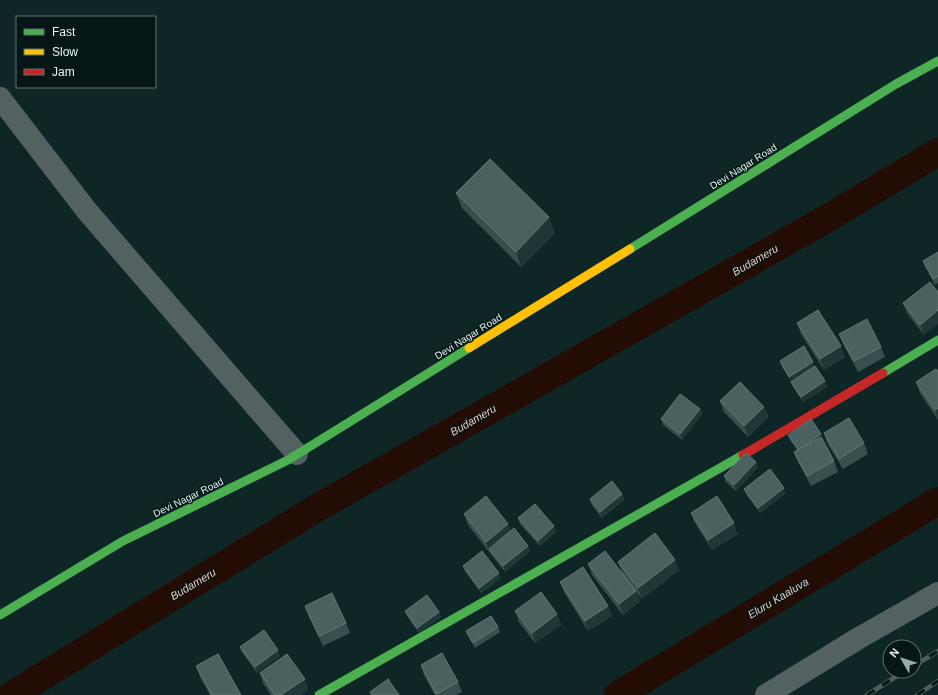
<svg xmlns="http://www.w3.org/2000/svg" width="938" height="695" viewBox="0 0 938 695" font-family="Arial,sans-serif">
<rect width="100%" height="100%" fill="#0e2626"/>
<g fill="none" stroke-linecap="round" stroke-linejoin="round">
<g stroke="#230c03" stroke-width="28">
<polyline points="12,695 317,508 828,218 938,152"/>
<polyline points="618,695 938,501"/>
</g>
<g stroke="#536160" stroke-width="22">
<polyline points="0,98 87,211 297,454"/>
<polyline points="766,695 859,638 938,593"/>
</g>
<g stroke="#4caf50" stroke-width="9">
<polyline points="630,249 896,84 938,61"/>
<polyline points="883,373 938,340"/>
<polyline points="0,615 123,541 288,460 469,348"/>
<polyline points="319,695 743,455"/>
</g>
<polyline stroke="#ffc107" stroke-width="9" points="469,348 630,249"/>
<polyline stroke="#c62828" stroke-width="9" points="743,455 883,373"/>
<g stroke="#4f5d5d" stroke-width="4.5">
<g id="rail">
<polyline points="914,666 938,651"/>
<polyline points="867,695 905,671"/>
<polyline points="917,695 938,681"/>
</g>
</g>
<use href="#rail" stroke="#061616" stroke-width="3" stroke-dasharray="9" stroke-linecap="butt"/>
</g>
<g fill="#394f4f">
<polygon points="456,193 555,233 521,267 462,208"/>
<polygon points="938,252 938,283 935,285 925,266 923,261"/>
<polygon points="938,292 924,335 907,313 903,303"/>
<polygon points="797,323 845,357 824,370 801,334"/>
<polygon points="839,334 881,347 885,357 858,372 843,344"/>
<polygon points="780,361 815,366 825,381 827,387 803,402 793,387 792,382 782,367"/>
<polygon points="938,371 938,420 920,393 916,382"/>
<polygon points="720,401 764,407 768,417 748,437 724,412"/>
<polygon points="700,409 702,414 682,440 663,425 661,419"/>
<polygon points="824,433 864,443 868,454 843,469 827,443"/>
<polygon points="788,435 823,439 834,461 838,472 811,486 798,462 794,452 797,450 790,440"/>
<polygon points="758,467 736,491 726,482 724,476"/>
<polygon points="744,489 786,493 760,513 746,494"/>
<polygon points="622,494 624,500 602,518 591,504 590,499"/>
<polygon points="691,513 738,534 712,550 695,523"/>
<polygon points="464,514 510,531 528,546 530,551 505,572 468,525"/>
<polygon points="518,518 556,532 540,546 520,524"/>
<polygon points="618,562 679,570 642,599 637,592 640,601 623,615 592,575 588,564 622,572"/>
<polygon points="463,566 501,578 481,593 465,571"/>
<polygon points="560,582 612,616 588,631 564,592"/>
<polygon points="305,606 346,623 350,633 323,646 309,617"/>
<polygon points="405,611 439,612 441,617 419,633 407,616"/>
<polygon points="515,611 557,614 561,625 535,643 519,622"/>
<polygon points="498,627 500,632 475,648 468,636 466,631"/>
<polygon points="240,647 280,656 257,673 242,652"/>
<polygon points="421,665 458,682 462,692 457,695 435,695 424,675"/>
<polygon points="196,666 241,695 210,695 200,677"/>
<polygon points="260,673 308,690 301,695 271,695 263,683"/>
</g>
<g fill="#203737">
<polygon points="549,217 555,233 521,267 516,252"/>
<polygon points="938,310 938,324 924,335 920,325"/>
<polygon points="841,346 845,357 824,370 820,359"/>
<polygon points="813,362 815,368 791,383 789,377"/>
<polygon points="825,381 827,387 803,402 801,397"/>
<polygon points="764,407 768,417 748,437 744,426"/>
<polygon points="938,408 938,420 935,410"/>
<polygon points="700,409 702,414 682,440 680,434"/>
<polygon points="821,434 823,439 801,455 799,450"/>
<polygon points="756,462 758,467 736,491 734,485"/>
<polygon points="784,488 786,493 760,513 758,508"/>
<polygon points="622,494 624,500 602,518 600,512"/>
<polygon points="734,523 738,534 712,550 708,540"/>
<polygon points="508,524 512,535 489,549 489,552 486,542"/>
<polygon points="554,526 556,532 540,546 538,541"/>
<polygon points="528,546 530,551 505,572 503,566"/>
<polygon points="675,560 679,570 642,599 638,588"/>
<polygon points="499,573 501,578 481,593 479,588"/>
<polygon points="636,591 640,601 623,615 619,604"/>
<polygon points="608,606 612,616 588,631 585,621"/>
<polygon points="439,612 441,617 419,633 417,628"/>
<polygon points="557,614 561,625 535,643 532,633"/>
<polygon points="278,650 280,656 257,673 255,667"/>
<polygon points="305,679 308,690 301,695 281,695"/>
</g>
<g fill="#4b6160" stroke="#627878">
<polygon points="490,159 549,217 516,252 456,193"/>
<polygon points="938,252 938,276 933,279 923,261"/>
<polygon points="930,282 938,292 938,310 920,325 903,303"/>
<polygon points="818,310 841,346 820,359 797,323"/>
<polygon points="867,319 881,347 854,361 839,334"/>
<polygon points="804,346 813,362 789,377 780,361"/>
<polygon points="815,366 825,381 801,397 791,382"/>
<polygon points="936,369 938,371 938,408 935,410 916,382"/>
<polygon points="740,382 764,407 744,426 720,401"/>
<polygon points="680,394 700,409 680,434 661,419"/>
<polygon points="849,418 864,443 839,459 824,433"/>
<polygon points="811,419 821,434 799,450 788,435"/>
<polygon points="821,437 834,461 807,476 794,452"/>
<polygon points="746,453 756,462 734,485 724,476"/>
<polygon points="770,469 784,488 758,508 744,489"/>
<polygon points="612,481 622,494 600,512 590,499"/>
<polygon points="486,496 508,524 486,542 464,514"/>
<polygon points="717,496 734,523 708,540 691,513"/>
<polygon points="535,504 554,526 538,541 518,518"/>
<polygon points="514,528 528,546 503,566 489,549"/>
<polygon points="655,533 675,560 638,588 618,562"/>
<polygon points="482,551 499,573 479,588 463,566"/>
<polygon points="605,551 636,591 619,604 588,564"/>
<polygon points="583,567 608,606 585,621 560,582"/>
<polygon points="541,592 557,614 532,633 515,611"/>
<polygon points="332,593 346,623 319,636 305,606"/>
<polygon points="427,595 439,612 417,628 405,611"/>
<polygon points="491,616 498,627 473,643 466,631"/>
<polygon points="264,630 278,650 255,667 240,647"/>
<polygon points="442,653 458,682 436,694 421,665"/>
<polygon points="218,654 241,695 212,695 196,666"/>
<polygon points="287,654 305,679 281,695 275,695 260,673"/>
<polygon points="388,679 399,695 372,695 370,692"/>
</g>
<g text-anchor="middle" stroke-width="3" stroke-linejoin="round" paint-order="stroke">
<g font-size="10" fill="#e0f6f5" stroke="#061616">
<text transform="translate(743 166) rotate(-32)" y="4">Devi Nagar Road</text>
<text transform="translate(468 336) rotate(-32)" y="4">Devi Nagar Road</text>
<text transform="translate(188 497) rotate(-26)" y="4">Devi Nagar Road</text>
</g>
<g font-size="11" font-style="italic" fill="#f8ccb8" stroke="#061616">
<text transform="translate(755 260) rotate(-30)" y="4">Budameru</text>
<text transform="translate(473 420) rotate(-30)" y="4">Budameru</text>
<text transform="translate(193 584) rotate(-31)" y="4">Budameru</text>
<text transform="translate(778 598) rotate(-31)" y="4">Eluru Kaaluva</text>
</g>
</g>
<rect x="16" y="16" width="140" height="72" fill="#061616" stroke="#5d706f"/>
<rect x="24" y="29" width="20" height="6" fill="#4caf50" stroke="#5d706f"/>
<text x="52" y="36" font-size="12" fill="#e0f6f5">Fast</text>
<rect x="24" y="49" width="20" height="6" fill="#ffc107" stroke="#5d706f"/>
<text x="52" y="56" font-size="12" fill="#e0f6f5">Slow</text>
<rect x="24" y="69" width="20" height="6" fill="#c62828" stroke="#5d706f"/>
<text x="52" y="76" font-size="12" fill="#e0f6f5">Jam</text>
<g transform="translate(902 659) rotate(309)"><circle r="19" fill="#061616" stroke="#5d706f"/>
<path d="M0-3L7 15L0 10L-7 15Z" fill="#96adad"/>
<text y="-6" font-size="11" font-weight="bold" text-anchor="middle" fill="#e0f6f5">N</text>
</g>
</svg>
